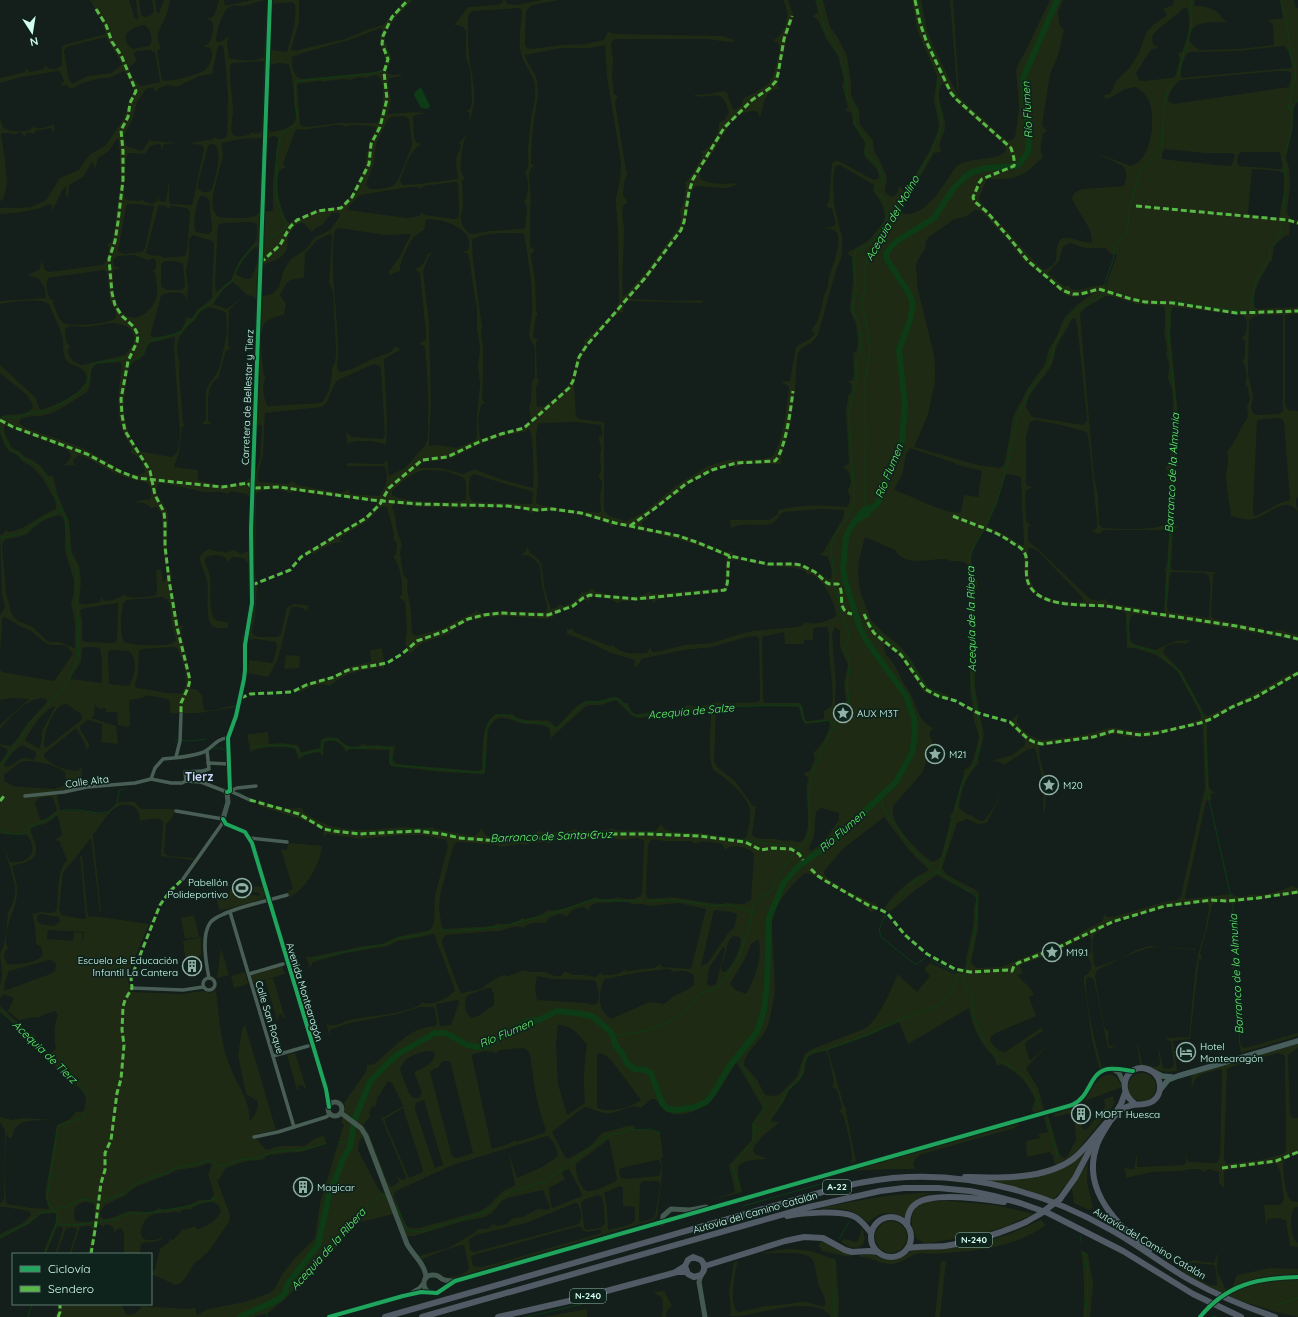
<svg xmlns="http://www.w3.org/2000/svg" width="1298" height="1317" viewBox="0 0 1298 1317" font-family="Quicksand,sans-serif">
<rect width="100%" height="100%" fill="#141e1b"/>
<g fill="#1e2a14" fill-rule="evenodd">
<path d="M90 0H129L135 19H138L136 0H139L141 15 145 17 151 15 154 12 152 0H155L157 13H159L164 0H170C169 5 168 11 166 16 162 27 153 35 161 48L157 51 162 80C170 83 197 75 205 70 209 67 214 56 211 50 210 47 206 47 203 46L208 44C212 37 216 27 211 20L207 19 214 16 219 0H224L225 6 252 0H299V22L291 49 294 51 345 39 369 29 383 25 405 0H413C404 9 384 27 385 41 386 46 390 51 391 56 392 62 386 68 388 74L394 75 401 74V76L390 78 388 81 391 101 388 114 414 112 428 113 416 115 413 117 414 138 417 143 422 144C409 150 405 169 400 181L402 185 419 184 458 179C457 171 455 162 457 155 459 151 461 149 461 145L459 143C466 138 471 120 469 112L466 111 470 109 472 103 471 80 470 69 466 57V32C464 26 460 25 454 25L468 7 498 5 502 3 503 0H505L507 4 517 5 541 0H560L532 5 526 11 525 45 527 48 531 49 562 45 585 44 600 41 604 40 608 32 615 34 722 36 735 40 733 42H728L707 39H615L612 41 611 44 613 62 612 76 614 94 618 96 615 102 626 170 628 173 624 182 623 195 628 202 623 206C621 215 624 223 624 231 624 253 621 276 623 297L646 272 680 225 681 219 680 210 684 202 686 186 685 182C689 181 702 158 703 154L700 152C711 149 719 135 719 123L724 120 729 113C721 83 713 102 692 95L708 94 724 91 727 93 733 109 735 110 741 106 744 98 754 93 765 86 770 82 774 73 780 50 778 43 773 40C783 37 788 22 787 12 786 8 785 4 783 0H788L794 17 787 37 777 87 781 88C761 92 766 103 760 117L757 111C731 110 724 136 712 154 708 160 703 165 700 172V179C710 185 727 184 738 183 728 192 708 186 696 186L691 192 686 221 682 231 668 248 652 273 631 297 632 299 676 301 703 300 702 303 628 301 624 305 623 313 620 312 605 326 589 345 581 358 574 384 576 416 579 419 604 422V510L609 516 626 521 631 519 644 512 677 485 708 466 728 460 764 459 773 456C785 435 786 410 789 387L787 385 780 382 790 381 796 347C802 342 808 342 814 335V332L811 331C819 321 822 308 824 295 828 291 828 283 829 277 832 267 842 244 837 233 835 229 828 229 823 228L832 227 836 224 832 209 826 206 829 201 832 163 835 161H839L874 180 879 178C879 164 865 162 864 153 863 150 865 147 865 143L853 124 852 114 849 111H845L848 107 842 85 844 80 838 56 826 38 818 20 816 18 812 17 818 12 815 0H823L830 27 837 36 847 56 851 84V95L859 110 860 125 873 140 874 151 879 159 886 175 887 181 885 188V192L889 196 892 197 897 194 899 186 904 191 908 188 930 150 937 133 939 126 934 100 937 76 917 30 912 0H921L927 30 934 48 958 96 1005 139 1008 141 1014 139 1016 132 1019 108 1016 70 1019 62 1024 54 1050 0H1063L1058 12 1060 26 1064 30 1058 56 1050 74 1042 125 1047 131 1043 134C1041 142 1039 149 1043 157 1022 178 1016 180 987 179L979 198C983 208 994 216 1001 224 1016 240 1028 256 1044 270L1052 266 1056 260C1057 252 1055 244 1062 238 1073 236 1082 244 1092 242L1090 230 1073 201 1072 198 1074 193 1082 189 1124 186C1126 179 1128 173 1123 166L1094 152 1131 166C1152 160 1156 118 1149 101 1146 95 1142 91 1136 87L1125 89 1112 97 1105 99 1104 95 1110 94 1117 80 1130 67 1139 53 1146 33 1154 24 1166 16 1167 14 1163 9 1173 5 1174 0H1195L1194 6C1202 6 1211 7 1217 12 1222 16 1222 21 1229 22 1213 23 1187 18 1190 42L1199 50 1239 49 1274 45 1273 25 1268 20 1283 18 1280 0H1294L1296 8H1298V102L1294 107 1292 132 1286 158 1289 168 1290 185 1287 212 1291 219 1298 221V225L1290 223 1289 235 1285 236 1274 246 1272 261H1270C1263 276 1250 291 1255 308L1257 309 1298 307V314L1286 315 1285 317V405L1288 410 1298 411V497L1296 499V503L1298 512C1286 494 1269 515 1254 519 1246 521 1240 518 1232 516L1231 517C1230 505 1227 492 1226 479 1226 469 1230 460 1227 451L1231 447 1241 428 1248 417 1247 406 1250 399 1247 386 1245 384C1248 378 1247 366 1242 361L1245 358V340L1241 339 1245 335C1247 329 1249 319 1242 315L1173 307C1169 315 1173 324 1170 332L1179 424 1177 435V459L1175 462 1174 523 1175 526 1178 527 1173 532 1171 568 1173 570 1217 572 1213 574V577L1211 616 1213 619 1259 628 1263 627V630C1269 631 1275 630 1280 630 1286 631 1289 634 1297 634L1298 641 1290 639 1175 619 1134 614C1127 619 1129 635 1131 642L1134 644 1155 650 1175 641 1190 640 1186 644C1178 642 1172 643 1165 647L1163 652 1166 656 1182 672 1204 714 1208 716 1250 696 1287 675 1298 671V675L1256 699 1233 708 1207 723V741L1209 787 1212 791 1216 792 1211 794V800L1206 801 1185 897V899H1189L1232 894C1237 898 1245 897 1250 894 1258 897 1286 891 1292 885L1294 887 1298 888V894L1237 902 1234 904C1227 903 1218 900 1212 905L1206 933 1200 953 1202 959H1199L1190 1039 1173 1041 1177 1071 1169 1072 1138 1067 1140 1065 1137 1044H1138L1142 1064 1153 1067 1158 1066 1160 1064 1158 1044 1163 1068 1169 1069 1174 1066 1171 1042 1165 1038 1189 1037 1195 973 1198 954 1205 932 1209 908 1208 904 1205 903C1187 902 1102 919 1094 936 1091 943 1093 955 1094 963L1095 966 1097 967 1122 958 1136 950 1149 946 1196 949 1195 950 1162 947 1148 948 1136 952 1097 970 1095 976 1098 995 1105 1029 1109 1032C1108 1037 1107 1041 1110 1046H1117L1111 1048H1108L1094 980 1091 977H1087C1082 991 1097 1051 1102 1067L1112 1065 1121 1066V1068L1100 1070 1092 1040 1084 983V976C1086 975 1088 974 1089 972 1093 968 1091 960 1087 957L1091 952V937L1087 936 1049 955 1022 964 1020 967 1023 973 1017 975 1030 988 1034 995 1029 997 1036 1016 996 1033 991 1037 990 1041 999 1051 1005 1052 1041 1028 1043 1031 1027 1041 1025 1045 1030 1061 1051 1042 1026 1068 1038 1088 1044 1110 1033 1113 1032 1109 1035 1099C1026 1081 1020 1074 1001 1064L997 1066C995 1056 992 1056 986 1048 977 1037 971 1021 969 1008L908 1044 899 1022 868 1036 828 1050 844 1106 847 1110 846 1112C850 1129 852 1144 856 1161L850 1164C850 1163 852 1159 852 1158 853 1153 845 1118 842 1113L839 1112 842 1107 837 1090 832 1087 834 1081 828 1054 826 1051 815 1053 808 1057 805 1064V1071L800 1080 789 1090 783 1103 771 1120 772 1122H780C771 1129 757 1139 753 1150L755 1154 768 1159C757 1160 747 1159 738 1166V1175L742 1192 709 1201 735 1192 729 1165 752 1140V1123L763 1108 737 1063H736C723 1083 713 1107 688 1113 683 1114 678 1115 672 1114 669 1113 664 1111 662 1108 659 1106 658 1099 654 1099 650 1098 645 1105 641 1108 634 1103 620 1112 611 1113 601 1115 593 1108 584 1107L552 1132 565 1157 568 1159 590 1146 602 1133 627 1126H635L634 1130H650L660 1133 663 1158H661L662 1175 657 1217 654 1220 451 1279 448 1277C455 1277 465 1275 469 1268L464 1245C459 1244 430 1256 422 1259L419 1256 448 1248 474 1233 478 1229H486L494 1224 497 1226 507 1224 513 1218 523 1217 538 1209 548 1210 550 1207 543 1190 507 1198 501 1202 492 1213 485 1217 464 1221 414 1236H406L399 1214H394L353 1224 350 1227 337 1247 286 1298 268 1313 254 1317H54L57 1313 58 1304H122L126 1315 135 1314 142 1306 186 1309 195 1308 197 1315 208 1309 245 1302 270 1293 274 1289 283 1273 296 1257 315 1238 320 1203 344 1124 341 1123 345 1109 344 1103 365 1073 367 1068V1064L371 1065 374 1064C395 1048 408 1027 436 1026L437 1021 434 1007H420L398 1014 350 1023 330 1030V1037L326 1023C328 1024 328 1025 331 1025 338 1026 343 1022 349 1020 365 1016 413 1014 422 1002 432 1007 449 998 455 990L434 934 406 940H400L388 946 346 953 313 962 310 968 306 956 311 957 364 946 382 944 397 937 430 930 432 927 434 921 435 895 448 846 446 840 423 835H403L360 839 328 834 323 837 324 830 313 824 298 818 259 806 258 799C268 804 292 812 301 807 304 813 309 816 315 819 342 835 374 829 404 827 412 827 424 830 432 827L435 829 472 836 476 835 482 828C483 830 484 834 487 836 495 840 532 836 539 831 549 833 564 833 574 829 582 832 604 832 612 828L616 830 655 831 661 824 666 830 673 832 700 833 743 839 746 838C748 830 751 819 750 810 748 796 725 777 713 770 707 753 711 731 711 713L707 710 639 718 632 716 616 700 601 705H589L585 707 551 738 549 728C542 723 533 725 525 724 508 721 498 708 488 731L485 773 483 774 440 772 391 766 389 764V750L350 749 346 752C342 743 334 738 324 742L323 757 319 752C313 753 303 754 299 760L295 749C285 746 259 746 250 752L249 743 248 742V734L268 732 269 744 281 743 298 745 301 752H303L320 748 321 740 327 737 338 738C344 745 353 750 363 744 368 747 373 745 379 745 386 746 389 748 395 744L393 760 396 764 478 771 482 769C483 752 480 724 496 714L509 715 512 713C519 723 538 719 550 721L555 727 558 726C565 719 577 703 586 701 592 700 597 702 602 700 612 697 617 694 624 703H628C629 709 632 714 638 714L679 709 688 705C695 708 706 705 713 703 722 701 731 706 739 702L741 703 758 702 760 699 759 638 756 636 747 637 712 647 684 650 641 659 640 663 635 668V660L611 653 584 640 582 641 581 639 567 634V629L570 630 573 628V630L574 632 610 646 613 645C621 655 636 654 647 653L650 646 652 652H657L684 645 712 643 740 634 753 631 796 627 801 626 806 622C814 626 829 621 836 616V613C832 597 826 583 811 574H809L808 576 805 571 796 568 768 566 735 560 731 561 730 564 728 589 724 592 658 599 655 601 654 604 652 600H649L632 601H620L618 604C614 599 599 596 593 597 590 598 588 601 586 604L587 600H584L573 607 556 613 553 617 546 619 506 616 489 617 470 621 459 626 448 634 422 643 410 654 405 644 407 628 405 602 399 597 402 595C403 585 400 563 393 557L396 554 397 544 393 539 394 534 387 507 382 506 367 521 341 537 340 540 343 542C332 542 323 547 314 554L304 551C315 549 323 541 332 536 343 530 375 515 377 502L311 494 296 491 289 493C281 488 266 488 257 493L256 496 255 569 257 588 255 616 252 632 254 635 258 637H278L281 634 287 607 294 604 308 605 307 611C303 607 296 606 291 607L279 655 276 663 268 677 248 673 249 660 273 663 277 646 276 642 256 639 241 641 248 618 249 606 248 564 244 558 232 557 228 562 226 558C219 554 211 554 205 558 204 563 208 567 209 573 213 587 207 605 214 618 217 623 223 620 228 623V627C225 629 223 628 219 628 216 627 213 628 211 625 205 615 209 592 207 581 206 574 199 563 200 557 201 553 205 551 209 549L218 552 222 551 225 553 234 550 241 554 248 551 249 497 247 494 231 491 228 494C218 489 208 494 199 491 187 488 174 485 161 483L158 484C152 494 167 505 168 515 169 529 163 567 173 576L171 578V582L179 626H184L181 630 182 636 191 678V689H196L202 695 204 710C214 712 226 706 237 705V707L199 713H170V702L167 699 146 695 143 698 129 700 130 724 128 727 118 725 117 712H106V708L98 709 95 704 94 716 91 718 116 726 118 744 101 742 102 735V724L88 720 80 726V729L90 746 86 750 85 744 76 728 44 754V756C50 766 65 769 76 771L79 770 82 767V781L87 786 56 791 60 811H79L105 814C120 802 113 801 135 802L141 809H175L173 817 166 824 164 853 168 856 194 858 193 860 161 856 163 821C157 817 147 819 140 821 139 812 138 806 128 805 111 803 103 823 93 835L101 911 100 913 91 838 63 873 59 910 62 915 83 919 86 918 80 856H82L88 917 93 916 149 924 127 977 131 992 181 994 203 991 211 993 216 990C219 1014 220 1041 229 1064 237 1086 249 1096 250 1121L256 1113 258 1104 257 1101 246 1094 238 1055 242 1029 245 1025 276 1130 253 1135 266 1150 280 1146H304L316 1138 323 1136 325 1138 326 1144 301 1152 284 1153 274 1155 272 1154 266 1156 264 1159 260 1160 246 1161 226 1168 219 1179 217 1180 230 1215 229 1222 208 1252 194 1264 186 1277 181 1283 175 1285 165 1280 153 1275 151 1276V1271H154L155 1269 160 1249 169 1242 170 1239 173 1240 178 1235 183 1228 185 1230 195 1226 197 1229C207 1227 217 1220 221 1211 218 1196 196 1203 190 1210 187 1208 182 1209 180 1213 174 1210 170 1213 165 1213 160 1214 154 1213 150 1216 141 1221 135 1242 151 1240 156 1240 159 1239 163 1236L162 1239C157 1243 148 1241 141 1244L140 1254H124V1233L121 1228 116 1230 115 1233 112 1226 106 1224 103 1227 100 1224 97 1226 92 1254H88L93 1230 90 1226 80 1227 71 1254H69L77 1229 72 1227 66 1229 57 1254H55L63 1229 61 1226 57 1227 46 1254H43L56 1221V1214L54 1213 41 1214 29 1224 0 1239V1234L23 1223 31 1215 29 1211 5 1207H0V1204L4 1199 5 1130 0 1122V1117L12 1120 23 1118 55 1120C45 1121 24 1118 17 1126 14 1129 13 1133 12 1138H9L6 1134C6 1148 3 1194 7 1204L31 1208 49 1209 45 1195 57 1125 70 1119 76 1112H81L84 1110 86 1099 84 1093 65 1074 57 1070 45 1052 34 1039 0 1012V1006L29 1033 34 1035 36 1034 35 1038 49 1054 56 1049C54 1037 53 1026 58 1015L55 1011 41 1016 39 1018 35 1017 19 1020 8 1011 14 998 3 994 0 998V986L2 974 0 953 4 945 8 917V915L6 914 8 913C13 905 16 894 15 885L3 843 10 862C30 864 39 851 27 835L2 834 0 833V763L8 751 5 748 0 746V744L11 746 17 739 27 724 47 702 46 699C29 695 11 717 0 729V725L29 699 12 698 0 700V670L2 672 54 681 73 654 68 647 63 645H51L47 644 31 631 20 626 5 617H3L2 621 0 656V615L5 607 2 594 0 535 4 533 6 529 8 532C26 530 39 515 56 509V505L55 500 42 477 31 466 23 462 17 455 10 452 5 446 0 434V417C10 412 26 418 33 407 30 392 10 383 0 373V365L35 397 40 410C51 408 102 386 82 369 76 365 67 365 65 357 62 350 64 343 62 336 59 325 53 314 49 304 40 297 12 302 0 304V301L46 298 45 289 39 279 28 275 40 269 41 260 45 270 49 272 102 265C108 262 111 249 107 244L111 243 113 239 121 180 119 140 117 139 109 151 98 158 95 169 92 162 83 177 69 185 68 198 66 195V186L63 189 52 211V206L50 204C34 211 18 213 0 214V208H17L31 207 46 200 60 178 79 170 86 159 91 154 106 145 125 117 129 101 133 93 134 89 124 71 109 78H101L80 84 72 89 65 85 60 86 64 81 61 73 58 71 21 77 0 83V78L25 72 27 68 28 71 31 72 44 69 45 65 49 69H56L62 65V46L67 44 106 34 103 24ZM266 0 267 2 264 57C255 62 239 61 229 58L227 41 230 35 221 42H217L216 40C217 31 222 9 232 6 236 5 240 6 244 6 252 4 258 1 266 0ZM292 2 295 5C297 21 291 36 287 52L272 50 270 48 271 31 273 26 271 23 273 4ZM520 8 522 11C521 26 517 43 522 57 526 68 535 76 535 88 536 98 533 108 531 118 530 128 529 139 528 149 527 156 531 167 525 172 529 179 529 195 524 201L527 207 525 228 521 229 490 231 474 234H470C462 228 458 217 463 208L462 181 465 178C453 168 470 122 473 108 477 90 471 74 469 56 468 43 468 30 468 16L470 13 473 11ZM1184 8H1186L1188 10C1190 27 1189 35 1182 52L1178 53 1180 59 1175 77 1171 78 1144 81 1139 80 1136 73 1150 51 1152 49 1159 48 1153 44 1152 37 1154 33ZM144 25C151 29 152 36 151 44L149 46 133 49C117 38 129 27 144 25ZM381 28 383 30C382 34 380 38 380 42 382 53 393 67 375 72L302 79C294 78 291 65 292 57L303 53 352 39ZM106 37 122 64 112 73 87 76 72 84 68 76 64 50 69 46ZM220 45 223 46 224 50 228 96 227 136C225 139 221 139 217 139L215 137 213 139 191 143 192 144 202 145 204 149 192 205 170 204 169 200V181L166 200 165 202 159 201V195L157 201 152 204 145 202 143 199 141 201 127 200 125 199 124 196 126 160 128 153 145 154 150 146 158 144 161 145 162 152 163 145 165 144 179 143 152 141 150 139 143 150 141 151 126 146 124 135 133 118 137 102 146 89 153 87 155 92 158 89 167 85 177 87 199 76 212 74 218 46ZM605 45 607 77 621 162 620 180 616 198V207L618 227 619 301 616 310 588 338 582 341 585 342 584 345 576 360 572 377 569 384 560 394 543 407 541 406 537 407 536 387 539 381 537 378 536 342 539 340 533 338 536 316 538 315 536 310 535 280 531 257V254L535 250 530 246V207L531 203 529 175 531 168 535 165 531 164C531 151 532 139 533 126 535 111 540 96 537 80 535 71 527 64 525 55L561 48H590ZM1284 46C1289 50 1291 60 1292 67L1290 68 1191 77 1182 78C1179 72 1183 55 1190 52L1239 51ZM150 50 155 52 160 82 141 86C135 82 131 75 129 68L136 61 134 53 136 51ZM264 61 262 132 255 134 254 131C251 135 235 140 232 133 230 128 233 117 233 111 233 97 228 77 231 64L233 63ZM279 63 287 64 289 65 292 77 296 119C292 128 280 131 271 132L268 129 270 68 271 65ZM1278 71H1288L1291 73V78L1289 87 1173 104 1168 101C1168 93 1175 84 1181 80ZM376 75C388 80 383 115 377 123H340L306 127 300 125 297 84 320 81 324 82 326 81 345 79 350 80 358 77 367 78 371 76ZM943 83 958 104 1003 144 1006 149 1005 152C992 163 969 155 956 167 944 183 923 223 900 212L934 153 942 152C935 144 946 135 945 125 945 111 933 96 943 83ZM404 116 409 119 412 143 411 148C408 155 399 182 394 185 387 189 377 189 370 189L366 185 374 162 376 144 387 121 391 117ZM336 125H343L345 127C354 123 366 126 376 127V129L371 139 368 151 366 154C370 164 352 197 344 204 337 210 326 207 317 210 309 212 294 222 289 223 281 216 273 179 280 170 282 168 284 168 286 168L283 164 295 131 298 129 303 130ZM274 136 277 137 278 139 273 182V210L269 212 265 210 268 139 270 137ZM262 138 259 212 257 215C250 219 241 218 232 218 227 217 218 219 215 213 207 201 221 169 223 155 223 150 221 147 222 143L241 139ZM210 144H214C224 151 215 178 212 189 209 194 201 193 198 188V183L208 146ZM1165 149 1205 153H1231L1235 155 1232 165 1227 166 1162 159V153ZM1242 152H1279L1280 153 1283 166 1281 169H1278L1239 166 1237 162 1238 155ZM838 165H840L874 185 873 191 881 202 883 208 885 217 883 223 868 241 847 253 852 257 853 281 850 307V311L856 324 858 343 857 350 853 354 854 376 852 380 848 382 851 384C852 389 852 393 847 396L848 398 846 412 849 463 842 468 846 469C851 475 853 485 847 490 851 496 851 501 847 507 824 505 801 504 778 510L777 515 769 520H730L731 528C744 521 757 527 770 524 778 522 778 515 784 512L821 509 844 510V514L843 518 825 549 820 555 827 556C830 562 833 572 831 579H828C817 571 802 562 788 562 781 562 775 564 769 563 757 562 746 558 734 555L732 551 727 552 686 536 644 527 642 523 645 520 648 519 647 516 673 496 681 493 680 490C691 483 724 461 736 467L742 464H781V458L791 424 795 390 797 358 799 351 802 348 811 343 818 335 835 274 842 255V237L834 204 833 181 835 167ZM1252 169 1279 171 1284 174V191L1279 217 1277 218 1254 216 1248 213ZM455 182 458 183 459 214 458 218 455 219 425 215 422 212 419 216 407 218 348 210 350 205 359 196 365 194 411 187H417L420 189 424 186ZM201 196H205L209 200 212 227V231L208 234 196 232C192 227 196 201 201 196ZM128 204H134L154 206 145 248 142 252 124 254 118 251 126 207ZM159 205 166 206 167 209 172 206 187 208 190 212 187 251 185 256 164 258 159 255 155 256 147 254 146 252 158 208ZM975 210 981 211 1007 239 1025 262 1043 275 1060 291 1068 296 1074 297 1092 294 1077 305 1066 316 1062 322 1057 336 1049 349 1045 364 1028 388 1019 405 1013 417 1005 461 1003 466 1000 468 978 465 914 447 928 415 935 381V366L934 355 918 290 916 267 918 260 925 249 926 241 929 237 953 220 967 216ZM332 213H339L340 216 330 230 314 238 306 249 290 260 283 272 279 287 272 294 263 296 261 293 263 267C267 261 276 262 282 256 284 254 286 251 287 248 288 245 287 242 288 238 289 233 296 222 302 223 306 224 309 230 312 232L317 227 322 225ZM426 219C441 218 477 229 468 250L463 252 468 254 469 258 475 298 477 306V329L480 349 478 367 480 385 477 414V436L476 440 457 448 438 445 429 446 431 401 429 322 423 271 429 256 434 252 428 254C425 262 422 267 414 270L418 271 420 274 426 334V340L419 344 423 345 425 348C427 372 429 396 428 420 428 428 429 437 426 444L405 468 389 476 387 459 385 462 382 464 347 463V466H383L386 468C388 477 386 490 379 496L351 494 348 489 341 493 324 490 297 485 293 481 288 484 259 482 257 477 263 455 265 413 322 407C331 401 330 388 338 380L374 364 380 366 381 370 385 436 382 439 352 437 346 432 347 444C353 439 380 441 386 445L387 419 384 359 400 350 395 346 391 352 372 359 352 369 340 372 337 369C341 324 329 279 334 234L335 230 340 228 384 235 411 234 400 256 388 273 391 275 393 273 400 271C399 263 410 240 416 235 418 233 422 232 424 230ZM251 222 257 224V238L255 242 239 262 231 280 216 293 215 283 218 225 224 223ZM502 233H520L524 234C528 260 533 285 532 311 532 319 529 327 529 335 530 340 534 344 535 349V378L532 380 531 401 529 407 531 420C525 431 512 429 502 432 495 434 488 436 481 439 477 430 478 413 482 404L485 403 482 400C483 383 483 366 483 349 483 342 480 333 482 327L473 260 472 242V240C481 234 491 234 502 233ZM330 234 332 235 329 283 333 291 336 351 335 363 332 368V375L329 391 323 401 320 403 268 406C264 401 261 384 266 378L264 376C263 363 258 337 264 325 267 319 278 316 284 315L286 304 280 295C289 280 285 280 304 278L305 254 317 240ZM193 235 212 241 214 243 212 298 208 302 197 310 192 318H188L187 315C186 319 185 324 183 327 178 335 161 337 153 337L151 335V333L161 296C166 292 179 291 185 295L187 302 188 286 186 272 189 254V239ZM1070 243 1085 248H1105L1111 254 1117 255 1106 285C1092 284 1082 292 1071 289L1069 285 1065 287 1048 273 1059 261 1063 247ZM255 247H257C259 257 256 271 250 279H245L236 274V273L244 259ZM134 255 148 260 154 258C157 262 157 266 155 270L152 271 155 273C156 280 158 288 157 295 156 301 151 309 146 313 132 323 121 316 116 301 113 292 113 280 113 270L116 269H121L114 266 113 260 118 256ZM165 261H176L183 264 185 286 182 290H166L161 286V264ZM104 270 107 272 110 300 116 312V318C108 324 74 327 64 323 59 321 56 309 53 304V302L55 301 51 299C47 294 45 284 48 278ZM233 282 247 295 252 296 256 299 250 478C234 489 215 485 198 480V470L174 467 179 452 182 426 185 427 183 422 179 372 180 364 178 357 177 344 179 338 186 328 195 320 201 311 208 307 223 311 226 313 227 332 221 362 217 373 209 384 206 391V419L202 424H212L209 422 208 419V397L210 389 213 382 218 378 226 351 231 348 228 346 229 310 242 298 240 299 227 309 213 304 223 290ZM1105 296H1110L1137 304 1163 306 1165 309V329L1164 331 1167 351 1166 354 1169 363V373L1167 376 1172 389 1173 403 1174 428 1172 444 1170 446V462L1165 468 1168 471 1169 488 1167 490C1171 496 1171 506 1167 513 1182 535 1111 528 1102 528L1099 524 1098 496 1094 477 1080 314C1085 305 1097 303 1105 296ZM1283 315V411L1278 414 1256 415 1253 413 1251 408 1253 396 1248 374 1249 321C1254 312 1274 315 1283 315ZM1075 318 1077 324 1087 417V421L1083 425 1032 417 1026 407C1029 389 1044 380 1052 364 1055 358 1054 352 1057 346 1061 337 1068 328 1072 319ZM113 323C135 325 141 338 125 355L82 365C73 362 68 358 68 349L71 347C66 344 64 334 66 328L71 326 86 327ZM175 337 174 349 180 434 178 450 175 455 171 457 139 451C123 425 121 410 127 380 128 375 128 368 131 365 134 360 140 360 143 356 147 352 146 346 150 343ZM120 362 122 366C118 396 113 421 132 448L130 453C138 455 144 463 145 472L140 475 127 473 83 448 26 428 19 423V421C27 414 37 418 46 415 60 411 74 400 87 392 94 384 87 371 96 364ZM1277 418 1282 419 1284 422 1290 500 1280 503 1256 516 1254 515 1253 510 1257 420ZM1035 420 1061 425 1087 432 1089 443 1097 521V528L1091 531 1099 534 1104 530H1163L1169 532 1167 565 1164 570H1166L1164 614 1145 611V609L1109 603 1105 599 1098 601 1090 599 1038 549 1028 541V526H1031L1026 521 1025 493 1026 490 1033 487 1028 486 1026 484V437L1030 422ZM577 422 601 425 602 435 598 438C601 444 602 452 599 457L600 458 601 471 598 476C603 480 602 486 601 492L600 494 601 512 598 513 543 506 536 503 538 480 536 437 538 424 540 423ZM5 425 68 450 72 456 64 466 69 465 76 466 73 462 74 459 79 455 83 456C99 464 115 475 131 479 137 481 145 480 149 485 152 489 152 496 149 500H141L132 503C139 502 146 502 151 508L154 507H157L162 514 163 550 167 577 163 583 161 569 156 570 157 591 156 595C146 597 135 599 125 596L123 594C120 599 109 602 103 600L102 596 100 602C94 603 85 606 79 603L81 582 79 565 72 553 69 521 58 496 53 476H48L41 466 31 459 25 457 19 451 12 448 5 434 4 429ZM257 425H261L262 427 260 459 255 474 256 427ZM529 429C534 437 534 477 533 488L503 480 476 470H473L463 474 441 468H419L423 462 437 461 452 458 485 442 506 435 524 432ZM910 448 952 462 958 465 982 471 978 497 964 495 961 512C951 517 908 494 894 490L903 472 906 454ZM425 470 446 471 464 478 466 482V499L465 500C453 504 401 502 392 495V491C401 483 412 472 425 470ZM474 474 505 484 531 491 533 493 532 504 473 502C467 497 469 485 470 477ZM1006 474 1019 476 1021 478 1024 544 1023 546 1007 536 987 526 996 506ZM395 504 418 507 463 508 466 510 471 507 479 508 482 511 483 509C490 506 518 507 526 510 529 511 529 511 530 514 539 506 606 517 612 527L613 524C652 534 690 539 726 557L725 588 652 594 649 591C639 602 609 594 596 592L593 590 592 587 589 591 584 593 582 591C578 600 572 604 562 606L560 603 557 607 551 609 545 591 541 563 537 558 530 553 527 546 526 551 521 555 530 556 539 564 540 569 542 586 547 606 546 612 500 611 481 613 478 612 476 610 473 613 456 621 444 628 416 636 412 633 411 612 407 588 408 581 403 574 400 553 402 544 397 531 395 516 392 506ZM59 515 63 518 65 523V552L74 580V593L71 603 75 624V648L59 642H50L47 641 33 627 18 621 11 613 9 603 6 594 2 546 4 540 26 535 39 523 47 519ZM987 531C997 534 1019 545 1023 554 1025 558 1024 562 1024 567 1024 580 1028 590 1039 598 1056 608 1078 606 1096 607 1106 607 1115 610 1124 611L1126 615 1127 648H1134L1156 655 1174 668 1179 674 1201 715 1200 719C1181 726 1157 732 1136 731 1127 731 1118 727 1109 728 1103 729 1097 732 1091 733 1075 737 1059 738 1043 740 1035 739 1019 730 1017 721 1017 720 1018 715 1018 714L1013 718 1011 726 1025 740V745L1012 755 992 761 1000 762 1004 765 1027 750 1034 748 1036 751 1044 787 1043 811H1045L1046 790 1048 788H1053C1045 779 1037 758 1040 746L1093 739 1114 734 1132 737H1149L1201 724 1203 729 1205 788 1181 896 1177 900 1164 902 1113 917H1107L1105 913 1102 922C1084 928 1070 943 1051 946L1049 945 1045 949 1001 967 977 968 973 965 971 962 978 929 979 893 976 890 947 875 942 868 957 823 967 819 978 824 987 823 1003 790C999 796 988 821 981 821 978 820 975 818 972 816 967 814 962 812 959 807 961 790 966 775 979 763L978 759 984 736 975 687V592L978 584C968 556 969 557 983 532ZM865 537 895 550C905 567 928 559 944 559 947 559 949 561 952 561 958 562 962 560 967 564L969 569 970 687 974 720 979 737 973 760 970 766 964 770V773L953 812 950 816 951 819 941 857 933 862C921 856 898 831 894 818 892 814 893 810 894 805L922 773 928 757 934 755V747L929 733 933 728C918 721 917 706 910 693 908 689 905 686 903 682 897 671 895 662 885 654L884 644 900 656 922 690 925 693 947 700 949 696 928 687 910 658 899 645 885 634 871 620 860 591 858 574 859 560ZM1030 548H1033L1038 551 1081 596 1084 601C1078 604 1069 601 1062 601 1027 596 1029 579 1028 549ZM1172 572 1204 573C1207 574 1208 574 1209 577 1212 586 1209 609 1209 618L1169 612 1167 606 1170 575ZM162 597 168 600 170 604 172 624 176 640C174 642 175 642 171 644 165 646 130 646 125 642 119 637 121 611 123 605 124 602 124 602 127 600ZM118 603 117 641 114 643 85 642 82 640V621L80 610 85 608ZM818 627H827C831 634 828 644 829 652 830 670 834 687 832 706L824 711V719L807 721 805 720 803 708 800 703H764L763 698 762 637 784 632 785 644H804V640H813V629ZM835 627 840 631V647L848 665 844 685 846 701 842 707H836L835 702 836 684 832 635ZM85 647H93L100 648 102 659V683L71 679V677L81 662 82 649ZM174 647 177 648C182 655 187 676 186 684 185 688 183 691 182 693 165 695 153 689 136 688L135 684 138 673 139 651 142 649ZM110 650 129 651C139 662 134 675 129 686L109 684 108 652ZM66 704 81 714 82 719 80 721 47 747H44V745C45 730 50 716 61 705ZM54 706 55 707 42 731V740L39 749 25 740C33 727 40 714 54 706ZM763 706 798 707C802 712 800 720 806 724L828 721 830 723C830 732 821 747 813 753L815 758 810 771 803 773 808 778C807 784 806 790 807 797 807 808 812 836 800 842H796L792 840C786 842 781 840 775 839 767 838 759 841 752 835L756 806H753L735 781 717 767 714 761 716 709 724 707ZM22 745 36 752V756L33 760C19 754 18 764 7 767L4 765 12 753ZM24 761C36 761 55 764 65 772L66 785 55 789 23 787 14 786 4 781V775L19 763ZM49 796 53 798 57 809 56 811 46 819 41 820 39 817 35 802 39 798ZM821 808 839 813V820L822 844 810 851 809 848 814 836 816 812ZM56 816H58L62 834 60 837 54 840 59 841 67 860C57 870 58 895 57 910L52 913 40 912 32 914 35 925 36 944 41 947 43 955C37 963 17 965 7 964L4 957 5 951 8 948C0 934 17 909 17 893 18 884 14 875 12 866 24 863 41 861 35 843 34 838 30 835 31 828L47 823ZM884 817 909 850 929 870C910 879 897 891 884 908L890 912 914 891 937 875 968 892 975 894 976 896 977 902 975 903 974 909 973 928 966 959V966L960 972 955 974 930 963 924 969 930 976 917 992 898 974C889 993 881 1015 866 1028L810 1050 805 1054 803 1058 797 1077 780 1094 775 1096 766 1095 763 1092 758 1081 744 1065V1061L749 1052 763 1035 768 1026 771 1013 775 991 772 926C773 905 789 887 805 873L813 875 863 904 871 913 878 905C866 900 830 884 824 874L825 870 844 848ZM612 838 622 840 638 838 644 841 642 893C638 901 625 900 618 897 612 900 601 900 596 897L592 899C580 902 559 913 547 910 542 916 532 918 524 919L523 917C518 923 503 926 496 923L494 926 444 929 442 927 439 909 440 896 453 847 456 843 460 842 498 845 500 847 519 844 525 845 530 843 545 842 549 844C554 839 564 839 570 842 577 838 590 838 597 841L601 839ZM651 840C658 839 665 842 671 841 678 841 685 841 692 841L695 844C702 839 714 843 722 844L725 850C732 843 748 847 754 854L751 900 744 904H739L727 903 721 904 710 903 672 897 649 899 647 897 646 893 648 845ZM626 902 633 904H642L649 906 678 903 706 909 691 969 662 967 660 963C656 970 649 968 642 969 638 969 632 972 626 971L625 969C620 975 610 975 602 975V972L595 977 584 975H572L565 971 561 976C553 977 550 973 544 972 537 971 531 973 524 970L508 976 503 975 493 980 481 989 462 993 459 990 442 943V939L446 935 494 931C503 933 514 923 523 928 528 923 539 921 545 924L549 918 560 914 564 915 567 917C571 910 576 908 584 907L589 911 590 906 596 903ZM714 910 731 912 737 914 734 928 729 932 707 964 701 966ZM41 914 59 917 60 921 54 926 40 924 37 920 38 915ZM48 930 84 932 83 941H82L83 933 74 932 73 941 47 939ZM733 936 739 937 741 939C741 949 733 965 725 972H722L721 968 729 940ZM757 940 759 941C762 960 755 978 746 994L736 990 730 984 745 959 751 944ZM723 947 725 949 716 984 715 985 710 986 707 985 709 968ZM49 960 53 961 56 964 55 971 50 974 4 991 5 982 9 971ZM667 969 671 970 673 972C680 970 689 970 694 976V985L687 990 674 996 664 1004 649 1002 611 1019C609 1017 606 1015 604 1012 597 1004 600 987 605 979L642 972ZM537 976 552 979 593 980 596 982 599 994 598 1003 593 1005 586 1003 537 1000 535 989ZM488 988H491L494 995V1005L478 1016 472 1018C465 1014 464 1005 466 997L471 994ZM458 1000 459 1003 451 1025 440 1026 436 1004ZM558 1025C571 1024 580 1036 587 1045 584 1065 583 1083 585 1103L569 1114H567L566 1111 558 1084 556 1045ZM522 1048 526 1049 530 1054 535 1090 539 1108 546 1131 544 1133 517 1142 515 1140 508 1144 492 1149 472 1057 473 1054 486 1051 493 1052 495 1054 499 1050ZM427 1051 433 1052 435 1055C432 1064 422 1069 414 1072L422 1093 419 1098H413L409 1093 400 1070C403 1058 416 1053 427 1051ZM598 1053 605 1055 611 1060 641 1100C630 1108 611 1113 597 1108V1054ZM450 1061 473 1153 457 1158 452 1156 430 1072 434 1069 439 1067C440 1061 444 1061 450 1061ZM388 1081 392 1083 403 1106 384 1117H381L406 1177 405 1179 402 1180 397 1176 399 1182 391 1187 387 1181 369 1134 363 1125 370 1117 369 1113 371 1107 376 1106 377 1099ZM424 1100 443 1165 435 1168 415 1109 416 1103ZM403 1108 423 1170V1172L409 1178 385 1122V1119ZM547 1136C553 1139 559 1151 557 1157L542 1167 517 1178 508 1151 515 1185C511 1188 507 1189 503 1191 494 1198 493 1205 480 1211L419 1228H410L406 1225 394 1197V1193L396 1191 453 1165ZM362 1137 365 1142 386 1194 381 1192 379 1190 358 1150 359 1142ZM609 1139 617 1179 616 1181C607 1185 596 1192 586 1191 580 1185 575 1173 576 1164ZM657 1160H659L661 1165 660 1174 658 1176 625 1179 620 1177 619 1170 621 1168ZM208 1163 212 1164 208 1174 214 1194 210 1200H200L186 1206 165 1210 158 1208C151 1216 140 1210 131 1211 121 1212 115 1219 104 1219L100 1216V1212L105 1205 126 1195 135 1187 170 1174 177 1170 198 1167ZM569 1169 582 1194V1196L552 1208 550 1200 549 1187 555 1185 565 1179 562 1172ZM644 1181H657L660 1183V1186L655 1216 651 1219 640 1222 639 1221 640 1184ZM620 1186 623 1188V1206L635 1207V1221L628 1225 608 1230 607 1207 604 1193ZM598 1195 602 1197 603 1201 605 1224 600 1228 586 1230 584 1227 581 1203 583 1200ZM85 1202 92 1203 95 1206 94 1221 84 1222 75 1221C73 1211 74 1204 85 1202ZM575 1203H577C581 1208 583 1219 579 1224L474 1252 470 1250 469 1239 476 1235 526 1223ZM580 1226 584 1231 587 1232 599 1230H601V1233L498 1263 481 1267 473 1266 471 1256 474 1255Z"/>
<polygon points="950,0 953,0 959,93 957,88"/>
<path d="M0 108C0 113 0 123 3 127 7 132 23 132 29 130 31 129 32 128 34 126L35 128C41 129 49 127 54 124V133L51 128 35 131 34 134 28 132 26 134 25 137 21 132 17 133 14 135 11 133H2L1 135 5 159 7 184 4 197 0 202Z"/>
<path d="M382 648 384 660V669L381 667C363 670 343 673 330 686 319 681 308 688 299 693L298 688 305 684 333 676 352 666 371 662 370 650Z"/>
<polygon points="286,655 300,656 299,668 284,669"/>
<path d="M291 843 322 846C321 863 305 891 289 897L287 891 293 889 281 849 287 850 288 844Z"/>
<polygon points="254,886 263,887 265,895 263,899 227,909 219,910 215,892 229,894 230,889 233,889 233,892 260,896 260,893 253,892"/>
<polygon points="194,915 199,937 185,939 181,918"/>
<polygon points="201,937 201,955 199,955 199,960 191,959 191,957 185,957 183,941"/>
<polygon points="221,948 229,975 217,978"/>
<polygon points="282,966 285,974 253,983 251,975"/>
<polygon points="245,972 248,984 234,988 231,976"/>
<polygon points="273,978 285,1018 283,1018 282,1014 278,1016 279,1020 277,1020 265,980"/>
<polygon points="1298,1033 1298,1036 1241,1053 1240,1047 1241,1044 1244,1048 1249,1047"/>
<path d="M1298 1044V1048L1289 1054 1288 1057 1290 1113 1292 1118H1298V1154L1284 1159C1282 1167 1285 1196 1292 1201L1298 1202V1207H1295C1289 1215 1291 1230 1294 1239L1298 1243V1247L1290 1246 1286 1221 1280 1218 1270 1219 1267 1221 1266 1227 1264 1205H1280L1284 1200 1280 1171 1276 1163 1226 1170 1224 1172V1189L1219 1183V1172L1209 1169 1203 1172 1199 1169H1191L1181 1171 1152 1172 1126 1178V1171L1123 1167 1130 1169H1134L1137 1153V1166L1138 1167 1184 1165 1186 1163V1153L1187 1160 1188 1162 1217 1163 1220 1156 1222 1070 1220 1069C1201 1075 1195 1071 1191 1093L1192 1078H1190L1194 1073ZM1278 1053 1284 1055 1285 1059 1286 1150 1284 1154 1260 1160 1227 1164 1224 1160V1154L1227 1069 1234 1066Z"/>
<polygon points="295,1052 306,1088 304,1089 303,1085 298,1086 299,1090 297,1090 287,1055"/>
<circle cx="1142" cy="1087" r="14"/>
<path d="M1110 1074C1117 1076 1119 1080 1122 1087L1085 1101C1092 1089 1095 1077 1110 1074Z"/>
<polygon points="1113,1096 1114,1102 1113,1106 1078,1150 1069,1158 1055,1165 1053,1156 1050,1152 1027,1157 1026,1141 1040,1138 1038,1134 1048,1132 1044,1117 1048,1115 1060,1156 1065,1158 1067,1157 1076,1140 1074,1116 1070,1113 1055,1117 1053,1114 1069,1109 1080,1110 1081,1114 1079,1114 1080,1119 1082,1118 1081,1114 1085,1113 1086,1117 1088,1117 1081,1122 1081,1126 1084,1130 1087,1129 1105,1107 1105,1102 1103,1100"/>
<polygon points="1018,1124 1018,1126 1015,1126 1015,1128 919,1155 915,1159 913,1166 916,1169 890,1169 849,1171"/>
<path d="M1086 1150 1072 1177 1054 1200 977 1179C1016 1177 1057 1182 1086 1150Z"/>
<polygon points="1088,1162 1087,1182 1093,1208 1089,1210 1074,1203 1072,1189"/>
<path d="M920 1193 963 1195C935 1194 916 1188 904 1217 888 1211 881 1211 868 1223 853 1207 839 1208 818 1209 852 1201 885 1195 920 1193Z"/>
<path d="M949 1201 996 1205 1034 1214 1007 1226 979 1235 929 1243H924L917 1239C909 1226 908 1205 927 1202 934 1201 942 1201 949 1201Z"/>
<path d="M1041 1220 1046 1225C1011 1250 969 1252 928 1254 912 1250 906 1263 892 1264 881 1265 872 1256 860 1257V1255L872 1254 882 1259 893 1260 914 1250 951 1248 990 1240 1009 1234Z"/>
<circle cx="891" cy="1237" r="16"/>
<path d="M861 1227C872 1246 856 1254 841 1242L844 1239 857 1242 861 1233Z"/>
<polygon points="822,1241 850,1255 850,1257 822,1251 819,1246 820,1242"/>
<path d="M790 1249 811 1251 836 1260 839 1303 838 1317H831C819 1297 774 1310 755 1313 747 1315 738 1317 729 1316L731 1312 729 1291 734 1262 738 1261C735 1272 728 1304 738 1312H741L765 1306 781 1305 799 1302H806L824 1307C828 1301 822 1292 819 1286 816 1278 816 1265 812 1259 806 1250 771 1254 760 1254L778 1250Z"/>
<path d="M1081 1250 1088 1254 1093 1284 1090 1317H1083C1085 1295 1084 1272 1081 1250Z"/>
<path d="M1218 1252 1217 1271 1226 1290 1233 1286 1236 1277 1238 1275 1270 1268 1298 1269V1317L1276 1312 1238 1300 1192 1279 1176 1265 1180 1256 1181 1262 1196 1260 1198 1261 1214 1263ZM1194 1263 1214 1265 1216 1269 1217 1285C1206 1288 1187 1272 1180 1264Z"/>
<polygon points="941,1261 946,1261 940,1317 935,1317"/>
<polygon points="664,1291 672,1306 667,1310 666,1317 662,1317 663,1310 662,1298 653,1292"/>
<polygon points="587,1309 587,1317 543,1317"/>
</g>
<g fill="#0d3b16">
<polygon points="421,87 430,106 428,109 421,108 414,95 415,92"/>
<path d="M869 505 871 515 851 527C855 517 858 507 869 505Z"/>
</g>
<g fill="none" stroke-linecap="round" stroke-linejoin="round">
<g stroke="#0d3b16" stroke-width="1">
<path d="M818 0 825 29 832 39 837 51 842 56 841 62 844 68 847 84V98L855 110V124L869 144 866 155 877 163 883 179 877 187V192L885 200 886 207 888 213 887 219 874 240 865 247 856 251 854 260 856 287 852 310 859 325 861 338 860 354 856 361V370L857 376 849 411 854 501C852 518 833 530 831 548 830 558 838 573 832 582"/>
<polyline points="918,0 924,29 929,44 943,72"/>
<polyline points="1281,0 1286,18 1291,55 1296,69 1290,101 1288,108 1292,109 1292,126 1285,153"/>
<path d="M386 70C393 53 388 58 384 44 380 29 401 9 410 0"/>
<path d="M1177 77C1181 69 1182 61 1184 52 1186 44 1189 37 1191 28 1193 21 1189 10 1192 0"/>
<polyline points="1292,108 1293,105 1298,100"/>
<polyline points="1283,218 1286,182 1283,157"/>
<polyline points="264,242 283,230 286,225 277,199 276,189 277,151 281,135 294,126 298,121 295,102 296,81 368,74 383,71"/>
<polyline points="1103,288 1113,260 1115,245 1122,238 1127,231 1130,208 1140,171 1162,147 1164,105 1168,89 1173,85 1175,81"/>
<polyline points="1173,301 1207,307 1246,311"/>
<path d="M1251 310 1254 286 1257 278 1269 260 1270 247C1280 238 1281 236 1282 222"/>
<path d="M131 360C147 358 140 348 149 341L182 332 186 324 193 320 198 311 212 302 223 287 233 280 237 267 242 259 251 248 258 244"/>
<path d="M2 419 6 416C14 421 19 415 27 414 32 412 37 413 43 412 54 408 78 396 86 386 92 379 86 369 93 363L124 359"/>
<polyline points="0,429 10,450 17,452 22,458 36,465 43,472 53,489 64,515 68,534 68,549 69,554 75,564 77,572 77,605 79,624 78,642 79,656 68,680 56,697 29,724 22,737 11,750 0,765"/>
<polyline points="865,506 865,455 866,444 865,382 870,350 866,321 861,305 865,289 865,270 867,259 878,244 882,233 930,155 939,135 942,124 937,101 939,78"/>
<polyline points="987,523 996,503 1005,474 1017,420 1030,388 1037,382 1049,364 1052,357 1054,345 1069,317 1078,309 1099,297 1103,293"/>
<polyline points="0,538 19,534 26,531 43,518 62,510"/>
<polyline points="833,587 838,593 841,613 849,632 849,636 844,648 850,660 847,683 849,703 846,707 838,713"/>
<polyline points="1131,608 1144,612"/>
<polyline points="1128,612 1128,625 1130,645 1157,652 1178,670 1202,712 1204,719"/>
<polyline points="1165,615 1171,527 1172,458 1175,452 1175,433 1177,418 1168,334 1168,307"/>
<polyline points="866,640 865,629 871,624 879,633 905,654 928,689 966,705"/>
<polyline points="974,706 977,710"/>
<polyline points="977,710 972,685 972,584 969,557 971,552 983,530"/>
<polyline points="1205,723 1208,795 1231,897"/>
<polyline points="181,740 191,741 206,739"/>
<polyline points="175,741 178,740"/>
<polyline points="251,747 279,745 296,747 300,755 302,755 314,751 322,750 323,740 336,739 347,748 375,747 392,749 390,762 392,765 484,773 486,729 489,722 496,715 505,715 510,716 520,721 546,724 557,729 583,704 590,702 601,702 614,698 619,699 633,714 637,716 714,707 798,705 800,705 803,718 806,723 829,720 834,725"/>
<polyline points="213,748 221,748 226,751"/>
<polyline points="238,792 243,795"/>
<path d="M881 796 883 807 886 813 918 855 938 872 976 896C980 915 971 950 967 969"/>
<path d="M251 800 299 814 311 819 324 828 359 833 418 829 442 832 460 837 497 840 587 833 646 832 700 835 760 842C772 846 788 842 799 850 816 836 808 813 809 795 810 769 823 748 834 726L836 718"/>
<path d="M61 811C75 806 99 816 108 812 112 810 115 806 117 803L119 791 123 789"/>
<path d="M0 830C8 835 16 835 26 833L30 827 46 820 57 813"/>
<polyline points="647,901 676,900 714,906 728,905 742,908 751,913"/>
<polyline points="1233,902 1234,975 1240,1045"/>
<path d="M889 908 904 890 914 881 938 872 946 847 961 787C964 779 969 772 973 765 982 749 981 732 978 715"/>
<polyline points="885,915 879,930 882,938 915,964 917,964 926,957"/>
<polyline points="439,930 456,931 496,927 512,924 560,911 591,900 641,901"/>
<polyline points="312,959 364,948 387,944 398,938 419,935 432,931"/>
<polyline points="965,975 962,982 971,995 973,1000 972,1005 975,1020 984,1041 1001,1061 1019,1071 1026,1078 1035,1093 1040,1109"/>
<polyline points="0,1010 13,1023 35,1039 57,1065 64,1071 81,1086 88,1095"/>
<polyline points="615,1036 649,1030 668,1022 685,1011 701,993 712,990 719,986 737,961 740,954 750,924 754,905 763,896 767,894 772,889 774,882 794,853"/>
<polyline points="737,1057 765,1104 764,1110 755,1122 754,1140 733,1165 739,1191"/>
<polyline points="1047,1117 1058,1158"/>
<path d="M754 1127 760 1129 765 1126 782 1101 788 1089 795 1084 800 1077 806 1058 809 1054 813 1052 827 1049 867 1035 901 1019 939 1005C949 997 953 988 958 975L957 973 932 961"/>
<polyline points="338,1142 351,1142"/>
<polyline points="570,1163 602,1140 613,1134 623,1133 629,1129 638,1130 650,1129 660,1133"/>
<polyline points="101,1202 122,1194 134,1185 148,1178 164,1174 178,1167 193,1165 211,1160 218,1165 223,1166 229,1165 237,1160 258,1158 274,1152 307,1149 326,1143"/>
<polyline points="397,1206 406,1230 417,1232 422,1232 435,1227 486,1212 492,1208 507,1193 544,1182 566,1166"/>
<polyline points="743,1206 821,1184"/>
<polyline points="57,1209 67,1206 83,1199 90,1200 96,1202"/>
<polyline points="98,1222 117,1219 129,1213 139,1214 154,1212 189,1206 209,1201 217,1197"/>
<polyline points="58,1224 73,1225 93,1223"/>
<polyline points="1080,1236 1082,1243"/>
<polyline points="0,1237 28,1223 40,1213 53,1211"/>
<polyline points="839,1239 849,1222"/>
<path d="M1084 1252C1090 1273 1088 1296 1085 1317"/>
<path d="M44 1254 58 1220V1214L50 1207 47 1199 58 1126C66 1122 75 1121 84 1117L85 1112"/>
<polyline points="833,1258 835,1317"/>
<polyline points="1277,1305 1298,1298"/>
<polyline points="28,1317 32,1304"/>
<polyline points="267,1317 266,1311 267,1309 282,1300 368,1205 382,1194 384,1195 388,1201"/>
<polyline points="527,1317 586,1303"/>
<polyline points="1212,1317 1213,1316 1217,1317"/>
</g>
<g stroke="#0d3b16" stroke-width="6">
<polyline points="864,513 875,506 880,499 890,468 902,440 905,405 899,350 910,320 913,305 909,293 887,260 886,254 890,248 897,241 934,218 953,189 964,178 972,172 986,168 1017,166 1023,159 1028,152 1029,138 1023,79 1057,0"/>
<polyline points="240,1317 279,1299 285,1293 287,1285 318,1245 330,1191 338,1173 342,1161 350,1147 353,1128 356,1116 370,1082 385,1066 398,1054 435,1033 446,1033 467,1045 478,1047 486,1046 528,1021 539,1020 557,1011 576,1013 592,1016 611,1032 614,1040 615,1045 622,1053 627,1063 634,1069 645,1070 651,1073 662,1103 668,1109 677,1110 695,1107 706,1102 713,1094 728,1068 757,1032 764,1010 767,986 769,918 783,884 791,874 800,865 830,844 896,782 912,753 915,735 914,719 906,696 866,640 860,628 845,580 843,569 846,537 851,527 856,520"/>
</g>
<g stroke="#495f56" stroke-width="3.5">
<polyline points="176,757 180,741 181,714"/>
<polyline points="208,763 230,764"/>
<polyline points="203,771 209,769 207,751"/>
<path d="M151 779 155 768 163 759C175 758 189 757 201 753 212 750 215 738 228 738"/>
<polyline points="186,781 185,772 203,771 203,775 201,782"/>
<polyline points="230,791 237,788 256,786"/>
<polyline points="230,791 250,800"/>
<polyline points="25,796 64,792 87,787 135,783 151,779 171,783 182,783 186,781 201,782 227,792"/>
<polyline points="176,811 223,819"/>
<polyline points="250,838 287,842"/>
<polyline points="183,879 224,821"/>
<polyline points="230,912 294,1127"/>
<polyline points="249,974 283,964"/>
<circle cx="209" cy="984" r="6"/>
<path d="M209 978C206 963 201 936 210 923 218 911 271 900 287 895"/>
<polyline points="132,988 183,990 203,987"/>
<polyline points="273,1056 308,1046"/>
<polyline points="254,1137 278,1132 326,1117 331,1114"/>
<path d="M1234 1289C1255 1280 1275 1277 1298 1277"/>
<polyline points="412,1292 419,1288 424,1282"/>
<polyline points="329,1317 403,1296 421,1292 428,1292"/>
<polyline points="1200,1317 1208,1307"/>
</g>
<g stroke="#445a51" stroke-width="5">
<polyline points="270,0 251,530 252,603 245,645 245,670 244,679 236,716 228,738 230,791 227,792 228,802 223,819 226,824 245,832 252,843 326,1089 329,1107"/>
<polyline points="1113,1069 1119,1073 1124,1083"/>
<circle cx="335" cy="1109" r="7"/>
<path d="M341 1113 361 1128 366 1136 407 1244C413 1255 426 1265 426 1278"/>
<polyline points="662,1223 663,1216 671,1209 690,1210 706,1207"/>
<polyline points="701,1275 699,1282 705,1317"/>
<path d="M455 1281C451 1281 446 1281 442 1279 440 1277 438 1275 434 1275 423 1274 421 1286 428 1292L437 1293 455 1281 1072 1105C1092 1096 1088 1073 1108 1069 1116 1068 1125 1070 1133 1071"/>
</g>
<g stroke="#475e5c" stroke-width="5.5">
<polyline points="1154,1072 1162,1076 1172,1077"/>
<polyline points="1160,1090 1168,1080 1178,1076 1298,1041"/>
</g>
<g stroke="#505b66" stroke-width="6">
<polyline points="1116,1112 1121,1104 1125,1093"/>
<path d="M1109 1123C1104 1131 1098 1139 1096 1148 1082 1191 1118 1226 1149 1250"/>
<path d="M1107 1125C1112 1119 1117 1112 1124 1108 1135 1102 1144 1107 1153 1101 1165 1092 1161 1073 1147 1069 1127 1063 1115 1089 1135 1104"/>
<path d="M965 1177C999 1178 1044 1180 1073 1159 1086 1149 1095 1135 1106 1123"/>
<polyline points="1060,1199 1075,1178 1094,1142"/>
<path d="M787 1216C803 1213 838 1210 853 1216 861 1219 866 1227 871 1233"/>
<circle cx="891" cy="1237" r="20"/>
<path d="M907 1225C907 1216 909 1208 917 1203 934 1192 984 1199 1004 1202"/>
<path d="M908 1248C921 1246 933 1247 945 1246 973 1242 1001 1233 1026 1222"/>
<polyline points="705,1266 785,1241 804,1237 823,1238 845,1250 852,1252 869,1251 878,1252"/>
<path d="M677 1271 685 1266 688 1260 693 1257 701 1260C706 1265 705 1270 701 1275L694 1277 688 1274 685 1266"/>
<path d="M385 1317 840 1187C862 1182 885 1178 908 1177 979 1174 1050 1195 1111 1230 1138 1245 1162 1264 1190 1280 1217 1295 1245 1307 1275 1317"/>
<polyline points="422,1317 809,1207 880,1191 904,1188 939,1188 970,1191 994,1196 1020,1203 1048,1213 1123,1251 1193,1294 1241,1317"/>
<polyline points="498,1317 569,1301 677,1272 687,1272"/>
</g>
<polyline stroke="#495f56" stroke-width="3.5" points="1208,1307 1222,1296 1234,1289"/>
<polyline stroke="#505b66" stroke-width="6" points="1026,1222 1040,1214 1060,1199"/>
<g stroke="#58b947" stroke-width="3" stroke-dasharray="6 3" stroke-linecap="butt">
<path d="M915 0 920 23 927 43 951 93 956 99 1011 148C1013 154 1015 160 1014 166L982 179 979 183 975 193 973 197 974 201 987 212 1011 240 1028 261 1062 290 1067 292 1073 294H1081L1099 289 1131 299 1145 302 1173 303 1236 313 1298 311"/>
<polyline points="96,9 106,25 112,42 121,55 136,91 130,103 128,117 121,130 123,151 123,180 118,222 115,241 109,259 112,293 115,305 122,316 134,327 138,335 137,342 128,361 127,367 121,399 122,415 125,431 150,471 155,495 164,512 165,523 165,546 169,580 177,627 190,680 188,688 181,703 181,714"/>
<polyline points="1136,206 1288,220 1298,223"/>
<polyline points="260,262 265,259 270,254 280,245 290,227 297,220 318,211 341,208 352,197 369,164 371,144 380,127 387,99 384,72 388,59 382,44 383,36 392,17 408,0"/>
<path d="M0 420 13 427 87 454 119 471 137 478 222 487 248 483 252 488H256L279 487 372 500 418 504 508 506 537 510 552 509 581 513 615 523 679 536 699 543 730 556 768 564H794L801 565 815 572 827 583 830 584H838C846 593 835 611 852 614"/>
<path d="M953 516C974 525 995 530 1014 544 1018 546 1022 548 1024 552 1029 559 1025 570 1027 579 1034 609 1083 604 1106 606L1236 626 1286 636 1298 639"/>
<path d="M630 526 654 509 687 483 712 470 736 463 775 461C786 449 791 407 793 391"/>
<polyline points="252,585 290,570 301,557 366,518 380,504 389,488 422,460 447,457 479,442 501,434 524,428 569,388 573,381 579,357 587,345 645,278 681,230 684,222 689,192 693,179 724,128 752,100 770,88 776,81 778,74 784,39 792,16"/>
<polyline points="864,614 869,625 874,633 901,655 925,689 938,696 956,701 978,713 1010,722 1028,739 1034,742 1042,744 1093,737 1113,731 1141,735 1157,733 1200,723 1211,719 1232,707 1256,697 1298,673"/>
<path d="M241 698 250 694 292 692 306 685 334 677 348 670 387 663 402 654 417 641 445 631 468 619 484 615 501 613 548 615 573 606 583 598 590 595 636 599 725 590C730 581 726 567 730 556"/>
<polyline points="250,800 299,814 324,829 334,831 359,834 418,831 442,834 460,838 497,841 602,834 646,834 700,836 745,842 761,850 773,848 791,849 799,854 803,860"/>
<polyline points="0,801 4,796"/>
<polyline points="811,869 818,876 824,880 868,905 881,910 887,913 905,935 927,954 955,969 970,972 1007,970 1012,971 1014,966 1018,963 1059,947 1112,922 1165,906 1211,900 1227,901 1258,898 1298,892"/>
<polyline points="1222,1168 1276,1161 1298,1152"/>
<polyline points="91,1254 95,1230 101,1183 105,1170 105,1153 111,1140 117,1093 121,1079 124,1045 122,1030 123,1007 125,1000 132,988 131,978 160,905 170,891 183,879"/>
<polyline points="58,1317 60,1312 60,1304"/>
</g>
<g stroke="#0f231d" stroke-width="6">
<g id="cycleway">
<polyline points="227,792 230,791 228,738 236,716 244,679 245,670 245,645 252,603 251,530 270,0"/>
<polyline points="223,819 226,824 245,832 252,843 326,1089 329,1107"/>
<path d="M329 1317 403 1296 421 1292 437 1293 455 1281 1072 1105C1092 1096 1088 1073 1108 1069 1116 1068 1125 1070 1133 1071"/>
<path d="M1200 1317C1227 1284 1258 1278 1298 1277"/>
</g>
</g>
<use href="#cycleway" stroke="#20a55d" stroke-width="4"/>
</g>
<defs>
<g id="sight-ring" transform="scale(1)"><circle r="9.5" fill="#0f231d" stroke="#90afa5" stroke-width="1.5"/><path d="M0-6L1.8-2.2L6-1.7L2.9 1.2L3.7 5.4L0 3.3L-3.7 5.4L-2.9 1.2L-6-1.7L-1.8-2.2Z" fill="#90afa5"/></g>
<g id="stadium-ring" transform="scale(1)"><circle r="9.5" fill="#0f231d" stroke="#90afa5" stroke-width="1.5"/><path d="M0-5a6.5 5 0 1 0 0 10a6.5 5 0 1 0 0-10ZM-3.5-1.8h7v3.6h-7Z" fill="#90afa5"/></g>
<g id="building-ring" transform="scale(1)"><circle r="9.5" fill="#0f231d" stroke="#90afa5" stroke-width="1.5"/><path d="M-4-6H4V6H1V3H-1V6H-4ZM-2.5-4.3h1.7v1.8h-1.7ZM.8-4.3h1.7v1.8H.8ZM-2.5-1h1.7V.8h-1.7ZM.8-1h1.7V.8H.8Z" fill="#90afa5"/></g>
<g id="hotel-ring" transform="scale(1)"><circle r="9.5" fill="#0f231d" stroke="#90afa5" stroke-width="1.5"/><path d="M-6-4.5h1.5V1H6V5H4.5V3h-9V5H-6ZM-4 0a1.8 1.8 0 1 1 3.6 0ZM.5 0V-2.5h3Q6-2.5 6 0Z" fill="#90afa5"/></g>
</defs>
<g fill-rule="evenodd">
<use href="#sight-ring" x="843" y="713"/>
<use href="#sight-ring" x="935" y="754"/>
<use href="#sight-ring" x="1049" y="785"/>
<use href="#stadium-ring" x="242" y="888"/>
<use href="#sight-ring" x="1052" y="952"/>
<use href="#building-ring" x="192" y="966"/>
<use href="#hotel-ring" x="1186" y="1052"/>
<use href="#building-ring" x="1081" y="1114"/>
<use href="#building-ring" x="303" y="1187"/>
</g>
<g text-anchor="middle" stroke-width="3.5" stroke-linejoin="round" paint-order="stroke">
<g fill="#0f231d" stroke="#98bcb0" stroke-width="1">
<rect x="823" y="1180" width="28" height="14" rx="3"/>
<rect x="956" y="1233" width="36" height="14" rx="3"/>
<rect x="570" y="1289" width="36" height="14" rx="3"/>
</g>
<g font-size="9" font-weight="bold" fill="#d3fdef">
<text x="837" y="1190">A-22</text>
<text x="974" y="1243">N-240</text>
<text x="588" y="1299">N-240</text>
</g>
<g font-size="10" fill="#d3fdef" stroke="#0f231d">
<text transform="translate(247 397) rotate(-88)" y="4">Carretera de Bellestar y Tierz</text>
<text transform="translate(87 781) rotate(-7)" y="4">Calle Alta</text>
<text transform="translate(305 992) rotate(73)" y="4">Avenida Montearagón</text>
<text transform="translate(270 1017) rotate(73)" y="4">Calle San Roque</text>
<text transform="translate(755 1212) rotate(-16)" y="4">Autovía del Camino Catalán</text>
<text transform="translate(1150 1243) rotate(31)" y="4">Autovía del Camino Catalán</text>
</g>
<g font-size="10" fill="#d3fdef" stroke="#0f231d" text-anchor="start">
<text x="857" y="717">AUX M3T</text>
<text x="949" y="758">M21</text>
<text x="1063" y="789">M20</text>
<text x="228" y="886" text-anchor="end">Pabellón<tspan x="228" dy="12">Polideportivo</tspan></text>
<text x="1066" y="956">M19.1</text>
<text x="178" y="964" text-anchor="end">Escuela de Educación<tspan x="178" dy="12">Infantil La Cantera</tspan></text>
<text x="1200" y="1050">Hotel<tspan x="1200" dy="12">Montearagón</tspan></text>
<text x="1095" y="1118">MOPT Huesca</text>
<text x="317" y="1191">Magicar</text>
</g>
<g font-size="11" font-style="italic" fill="#67f76a" stroke="#0f231d">
<text transform="translate(1027 110) rotate(-93)" y="4">Río Flumen</text>
<text transform="translate(892 218) rotate(-60)" y="4">Acequia del Molino</text>
<text transform="translate(889 471) rotate(-68)" y="4">Río Flumen</text>
<text transform="translate(1172 473) rotate(-87)" y="4">Barranco de la Almunia</text>
<text transform="translate(971 619) rotate(-91)" y="4">Acequia de la Ribera</text>
<text transform="translate(691 711) rotate(-5)" y="4">Acequia de Salze</text>
<text transform="translate(842 831) rotate(-41)" y="4">Río Flumen</text>
<text transform="translate(551 836) rotate(-2)" y="4">Barranco de Santa Cruz</text>
<text transform="translate(1236 974) rotate(-93)" y="4">Barranco de la Almunia</text>
<text transform="translate(506 1033) rotate(-23)" y="4">Río Flumen</text>
<text transform="translate(45 1052) rotate(44)" y="4">Acequia de Tierz</text>
<text transform="translate(328 1249) rotate(-48)" y="4">Acequia de la Ribera</text>
</g>
<g font-size="12" font-weight="bold" fill="#d5d8fd" stroke="#0f231d">
<text x="199" y="781">Tierz</text>
</g>
</g>
<rect x="12" y="1253" width="140" height="52" fill="#0f231d" stroke="#5d7a71"/>
<rect x="20" y="1266" width="20" height="6" fill="#20a55d" stroke="#5d7a71"/>
<text x="48" y="1273" font-size="12" fill="#d3fdef">Ciclovía</text>
<rect x="20" y="1286" width="20" height="6" fill="#58b947" stroke="#5d7a71"/>
<text x="48" y="1293" font-size="12" fill="#d3fdef">Sendero</text>
<g transform="translate(32 32) rotate(168)" stroke="#0f231d" stroke-width="3" paint-order="stroke">
<path d="M0-3L7 15L0 10L-7 15Z" fill="#d3fdef"/>
<text y="-6" font-size="11" font-weight="bold" text-anchor="middle" fill="#d3fdef">N</text>
</g>
</svg>
